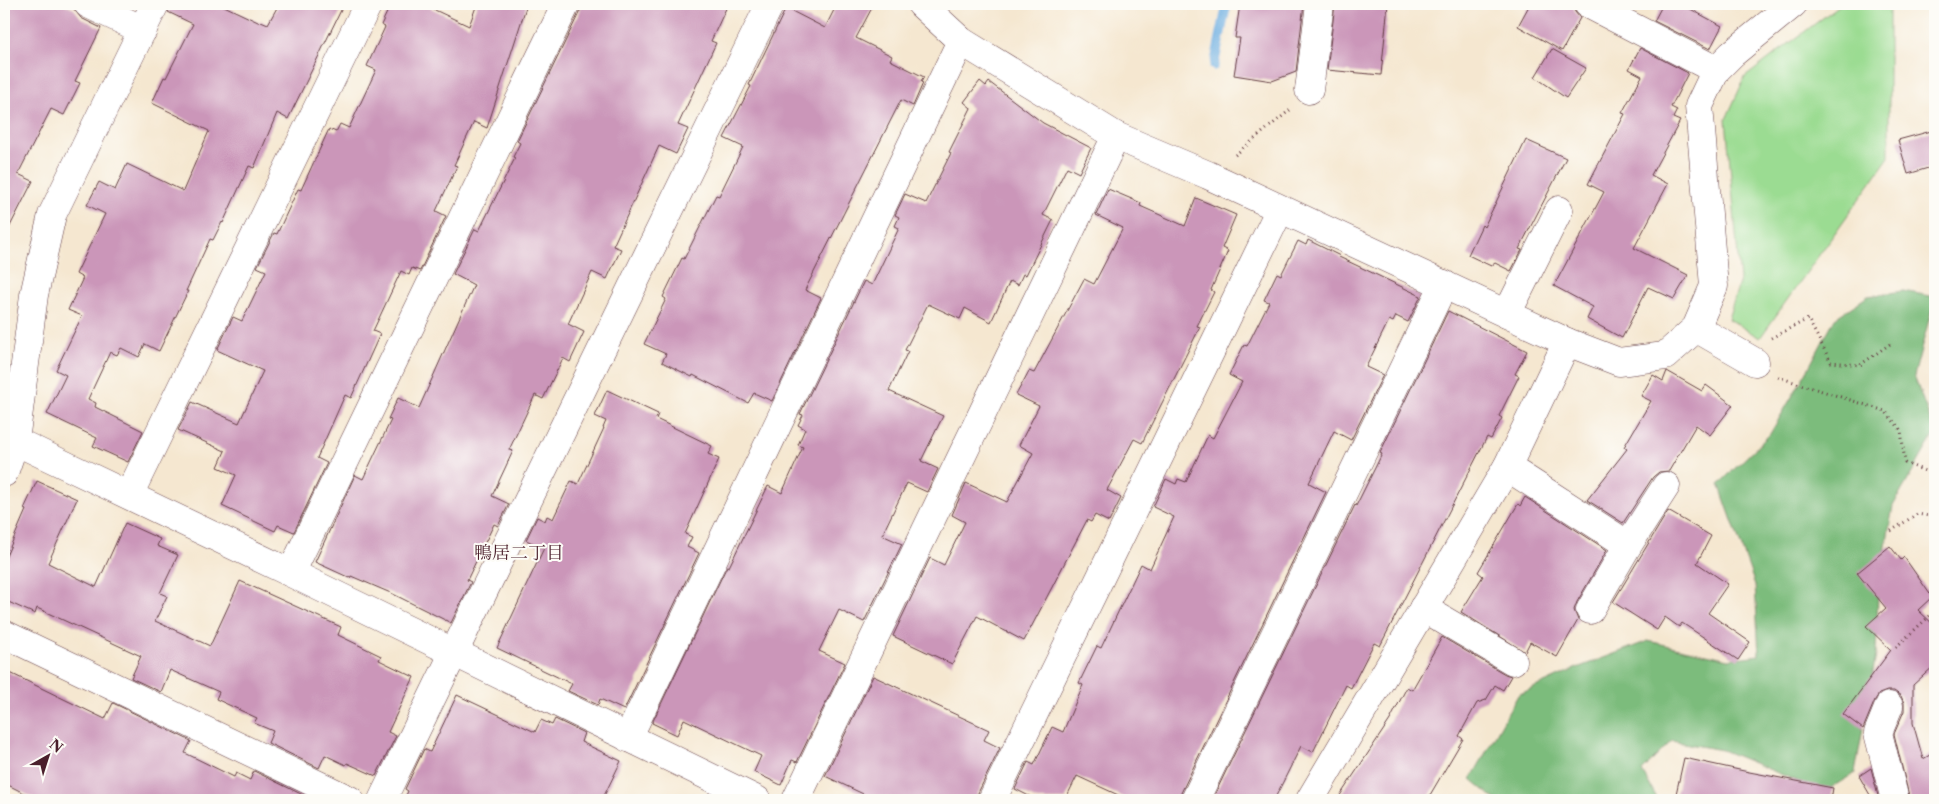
<svg xmlns="http://www.w3.org/2000/svg" width="1939" height="804" viewBox="0 0 1939 804" font-family="'Libre Caslon Text','Noto Serif JP',serif">
<rect width="100%" height="100%" fill="#fdfcf7"/>
<filter id="ink" filterUnits="userSpaceOnUse"><feTurbulence type="fractalNoise" baseFrequency=".02" numOctaves="2"/><feDisplacementMap in="SourceGraphic" scale="10" xChannelSelector="R" yChannelSelector="G"/><feConvolveMatrix kernelMatrix="1 2 1 2 8 2 1 2 1" color-interpolation-filters="sRGB"/></filter>
<filter id="wash" filterUnits="userSpaceOnUse"><feTurbulence type="fractalNoise" baseFrequency=".0096" numOctaves="4" result="noise"/><feDisplacementMap in="SourceGraphic" scale="20" xChannelSelector="R" yChannelSelector="G"/><feGaussianBlur stdDeviation="1.12" result="paint"/><feColorMatrix in="noise" values="0 0 0 0 0 0 0 0 0 0 0 0 0 0 0 0 0 1.4 0 .05"/><feComposite in="paint" operator="in"/></filter>
<g filter="url(#wash)">
<rect width="100%" height="100%" fill="#f5e7d0"/>
<polygon fill="#9bdc92" stroke="#727e5e" points="1841,4 1889,4 1889,157 1760,338 1728,319 1740,280 1726,119 1745,77"/>
<polygon fill="#7cbc7c" stroke="#636e54" points="1903,291 1935,297 1914,376 1935,433 1893,506 1878,592 1876,655 1855,773 1824,792 1722,750 1672,741 1642,771 1658,800 1496,800 1471,779 1518,695 1577,668 1648,641 1729,659 1759,655 1755,585 1719,484 1770,434 1807,371 1835,318 1868,296"/>
<g fill="none" stroke-linecap="round" stroke-linejoin="round">
<polyline stroke="#6daee1" stroke-width="9" points="1214,66 1227,4"/>
</g>
<g id="blocks">
<g fill="#cb96b9">
<polygon points="4,4 63,4 74,9 81,18 101,28 75,81 80,83 64,115 51,109 18,174 33,181 4,238"/>
<polygon points="170,4 220,4 260,23 261,21 268,24 279,4 344,4 288,119 277,113 254,168 249,166 223,223 222,222 213,240 210,239 186,291 188,291 159,351 145,344 139,357 121,348 117,355 110,352 88,399 96,403 95,407 143,431 128,462 93,446 97,438 47,414 66,375 56,370 82,316 68,310 83,278 76,274 105,214 87,205 99,182 115,190 127,164 183,191 209,131 152,103 164,77 166,78 193,24 168,12"/>
<polygon points="391,4 422,4 469,26 477,4 527,4 487,128 474,122 454,165 457,166 436,211 446,216 420,271 412,268 409,275 401,271 373,331 380,334 351,398 345,395 317,458 327,463 294,532 278,525 275,531 222,506 236,475 218,467 225,451 178,430 192,402 239,423 263,371 217,350 233,317 242,321 266,271 257,267 274,233 277,234 298,189 301,190 329,129 336,132 340,124 349,128 376,70 367,66 385,27 381,25"/>
<polygon points="581,4 728,4 711,41 716,43 678,125 688,129 676,154 659,146 613,246 621,249 607,279 592,272 568,324 584,332 570,362 563,358 543,399 535,395 509,450 513,451 492,496 509,504 498,526 494,524 467,580 471,582 451,623 393,594 351,576 350,578 315,562 355,475 363,479 391,420 388,419 398,398 419,408 474,285 453,274 475,229 479,231 515,158 513,157 520,143 517,141 580,11"/>
<polygon points="837,4 874,4 856,38 892,56 890,60 924,77 921,82 923,83 913,106 901,100 805,290 821,298 772,401 754,393 748,403 693,375 692,377 662,362 666,354 644,344 666,299 663,297 682,258 684,259 716,195 719,196 743,147 724,138 751,86 749,85 786,8 825,28"/>
<polygon points="1240,4 1304,4 1296,72 1272,81 1234,75 1240,38 1235,38"/>
<polygon points="1335,4 1388,4 1381,75 1327,70"/>
<polygon points="1530,4 1573,4 1575,12 1580,18 1562,51 1518,26"/>
<polygon points="1663,4 1681,4 1722,26 1710,49 1654,21"/>
<polygon points="1640,48 1688,73 1671,107 1677,110 1673,118 1680,121 1651,175 1668,184 1634,248 1688,275 1674,299 1648,287 1622,338 1587,319 1593,307 1554,286 1604,192 1588,184 1625,114 1622,113 1642,76 1629,69"/>
<polygon points="1552,49 1586,68 1566,98 1535,77"/>
<polygon points="980,81 986,86 989,82 1043,123 1091,148 1079,173 1067,167 1043,215 1053,220 1026,275 1023,274 1018,285 1010,281 991,322 965,308 960,319 928,304 905,350 908,351 889,391 943,416 921,461 938,469 927,492 907,483 882,535 902,544 864,622 839,610 819,651 845,663 797,762 792,760 781,785 754,772 761,756 684,719 677,735 652,723 727,566 729,567 768,486 782,493 803,447 798,445 805,429 798,425 803,415 800,414 864,281 872,285 899,228 895,226 899,217 895,215 905,194 926,203 951,153 949,152 971,108 964,102"/>
<polygon points="1935,130 1935,166 1908,174 1898,140"/>
<polygon points="1526,140 1566,158 1519,249 1522,250 1511,271 1495,263 1491,266 1468,255 1482,225 1484,227"/>
<polygon points="1108,189 1141,203 1140,206 1185,226 1196,198 1236,215 1222,248 1228,251 1211,290 1214,292 1197,326 1200,327 1142,443 1134,439 1107,490 1121,498 1109,522 1095,515 1091,522 1087,520 1024,641 977,616 952,664 893,636 930,558 944,565 965,522 952,515 966,483 1007,502 1033,453 1019,445 1039,406 1016,395 1029,371 1034,373 1084,279 1094,284 1123,228 1096,215"/>
<polygon points="1308,240 1340,256 1339,257 1421,296 1408,322 1396,316 1393,322 1389,320 1366,367 1383,375 1351,440 1334,431 1309,483 1326,492 1181,793 1180,800 1129,800 1077,776 1065,800 1037,800 1015,789 1028,762 1034,765 1052,727 1063,732 1083,685 1079,683 1097,646 1101,648 1141,564 1150,569 1174,517 1153,507 1166,479 1176,484 1178,479 1186,482 1208,435 1213,438 1242,382 1229,375 1244,345 1247,346 1269,302 1264,300 1277,273 1281,275 1298,241 1306,245"/>
<polygon points="1448,311 1527,351 1515,374 1519,376 1499,416 1502,418 1491,439 1487,437 1380,646 1374,643 1351,688 1346,685 1313,752 1301,746 1274,800 1212,800 1355,505 1356,506 1382,454 1380,453"/>
<polygon points="1667,371 1702,391 1706,385 1733,405 1710,435 1696,425 1669,471 1659,472 1653,477 1623,523 1587,500 1627,449 1624,447 1651,401 1641,396 1653,375 1663,381"/>
<polygon points="607,390 658,414 656,419 712,446 708,454 719,459 685,534 692,537 687,547 699,553 624,710 600,699 598,705 568,691 572,684 497,648 544,548 526,540 537,517 545,521 547,516 553,519 571,481 578,484 604,428 603,428 606,421 595,416"/>
<polygon points="37,481 77,499 48,563 96,587 125,523 160,539 157,546 178,555 160,593 167,596 155,621 210,646 240,581 341,627 338,635 381,656 379,660 414,677 388,732 396,736 376,776 347,763 346,765 325,755 319,768 268,743 273,731 254,723 257,718 216,699 219,692 170,670 161,692 131,678 141,656 37,608 35,614 4,600 4,561 26,510 24,509"/>
<polygon points="1525,497 1607,550 1577,602 1574,610 1578,620 1557,657 1530,642 1525,652 1461,612 1483,576 1478,572 1518,504 1520,506"/>
<polygon points="1668,511 1711,536 1697,563 1728,584 1708,613 1750,642 1738,660 1682,623 1679,627 1665,617 1657,630 1613,602"/>
<polygon points="1890,546 1901,560 1904,557 1932,597 1918,610 1935,626 1935,665 1913,685 1913,723 1923,759 1935,752 1935,800 1910,800 1894,734 1904,711 1904,703 1901,696 1894,691 1887,691 1879,694 1875,700 1863,729 1843,714 1891,650 1866,626 1886,608 1857,573"/>
<polygon points="1442,637 1505,674 1511,676 1503,690 1495,685 1486,700 1477,703 1459,736 1463,739 1427,800 1337,800 1390,720 1407,687 1412,690"/>
<polygon points="4,670 105,719 113,703 191,741 185,753 234,777 236,773 250,780 254,771 305,796 303,800 38,800 4,783"/>
<polygon points="873,676 989,730 984,740 1000,748 978,793 977,800 876,800 825,776"/>
<polygon points="457,695 535,732 541,720 552,725 555,719 584,733 581,742 621,761 602,800 404,800 408,791 405,789 424,749 430,752"/>
<polygon points="1684,758 1744,771 1833,788 1831,800 1698,800 1676,794"/>
<polygon points="1871,768 1879,800 1873,800 1859,776"/>
</g>
</g>
</g>
<g filter="url(#ink)">
<use href="#blocks" fill-opacity="0" stroke="#643d44" stroke-width="1"/>
<g fill="none" stroke-linecap="round" stroke-linejoin="round">
<g stroke="#643d44" stroke-width="29">
<g id="minor">
<polyline points="88,4 143,30"/>
<polyline points="921,4 961,41 1116,136 1208,175 1567,342 1507,467 1310,800"/>
<polyline points="1588,4 1716,70"/>
<polyline points="1309,90 1320,4"/>
<polyline points="1507,314 1559,210"/>
<polyline points="1696,328 1755,362"/>
<polyline points="1567,342 1619,362 1665,356 1696,328 1714,286 1699,106 1716,70 1732,54 1793,4"/>
<polyline points="15,441 291,573 757,800"/>
<polyline points="1507,467 1628,545"/>
<polyline points="4,473 15,441 34,295 52,215 155,4"/>
<polyline points="129,495 368,4"/>
<polyline points="291,573 566,4"/>
<polyline points="1423,608 1513,661"/>
<polyline points="1590,610 1628,545 1666,486"/>
<polyline points="4,634 350,800"/>
<polyline points="1889,706 1878,733 1895,800"/>
<polyline points="628,738 961,41"/>
<polyline points="382,800 770,4"/>
<polyline points="796,800 1116,136"/>
<polyline points="992,800 1280,209"/>
<polyline points="1195,800 1444,284"/>
</g>
</g>
<g stroke="#643d44" stroke-width="3" stroke-dasharray="1 4" stroke-linecap="butt">
<polyline points="1235,155 1290,110"/>
<polyline points="1771,338 1808,319 1831,362 1860,365 1890,344"/>
<polyline points="1778,377 1885,411 1901,430 1905,463 1935,475"/>
<polyline points="1891,531 1917,514 1935,517"/>
<polyline points="1896,647 1935,611"/>
</g>
<use href="#minor" stroke="#fff" stroke-width="28"/>
</g>
</g>
<g text-anchor="middle" stroke-width="4" stroke-linejoin="round" paint-order="stroke">
<g font-size="18" fill="#4a1f2b" stroke="#fdfcf7">
<text x="519" y="559">鴨居二丁目</text>
</g>
</g>
<rect width="1939" height="804" fill="none" stroke="#fdfcf7" stroke-width="20"/>
<g transform="translate(48 756) rotate(39)" stroke="#fdfcf7" stroke-width="4" paint-order="stroke">
<path d="M0-4L9 19L0 12L-9 19Z" fill="#4a1f2b"/>
<text y="-8" font-size="14" font-weight="bold" text-anchor="middle" fill="#4a1f2b">N</text>
</g>
</svg>
